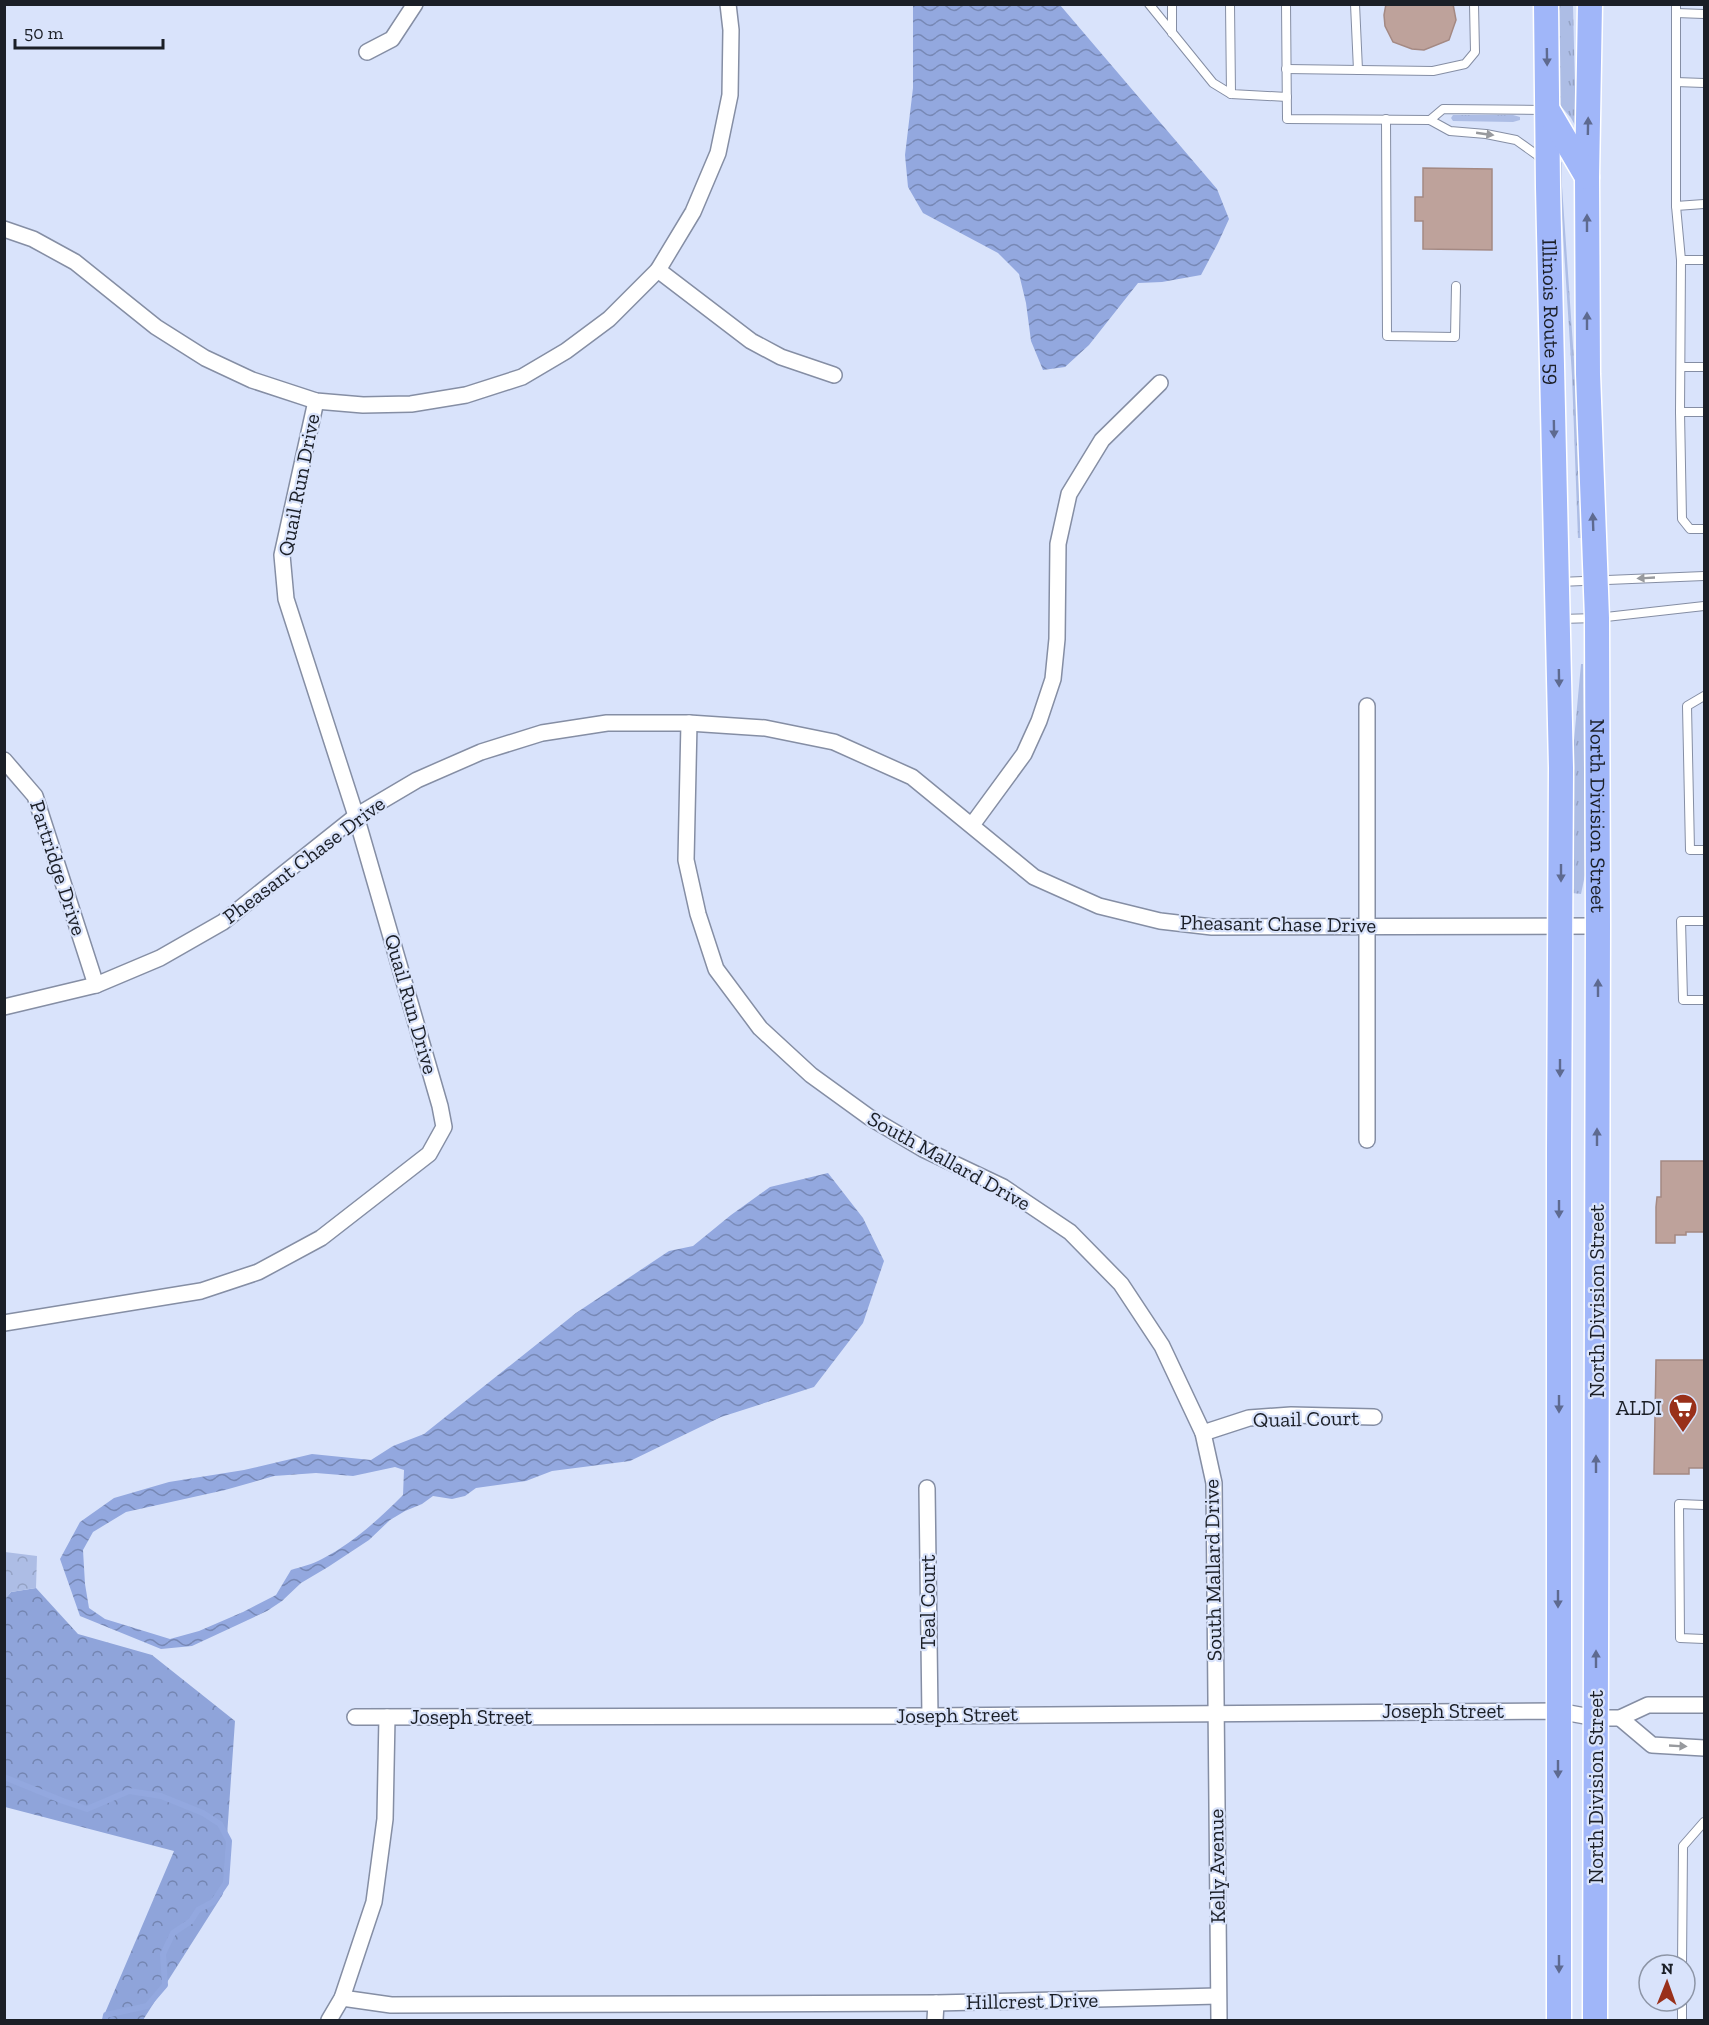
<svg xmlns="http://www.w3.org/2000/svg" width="1709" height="2025" viewBox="0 0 1709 2025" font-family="'Zilla Slab',serif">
<defs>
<pattern id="grass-tufts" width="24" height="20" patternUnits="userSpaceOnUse" patternTransform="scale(1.5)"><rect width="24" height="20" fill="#adbde5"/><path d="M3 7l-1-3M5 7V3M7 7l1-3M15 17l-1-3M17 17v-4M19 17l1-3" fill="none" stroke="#94a2c4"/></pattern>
<pattern id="forest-crowns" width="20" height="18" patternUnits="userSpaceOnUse" patternTransform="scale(1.5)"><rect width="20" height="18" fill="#8fa4da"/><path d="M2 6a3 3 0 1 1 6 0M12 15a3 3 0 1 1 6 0" fill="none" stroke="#7485b1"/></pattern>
<pattern id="park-crowns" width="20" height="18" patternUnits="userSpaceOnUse" patternTransform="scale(1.5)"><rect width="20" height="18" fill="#adbde5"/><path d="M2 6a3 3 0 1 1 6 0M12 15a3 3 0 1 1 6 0" fill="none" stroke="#94a2c4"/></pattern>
<pattern id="water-waves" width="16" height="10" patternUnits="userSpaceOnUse" patternTransform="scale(1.5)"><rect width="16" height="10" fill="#93a8df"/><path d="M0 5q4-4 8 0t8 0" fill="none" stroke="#7788b5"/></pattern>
</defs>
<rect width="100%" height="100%" fill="#d9e3fb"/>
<g fill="url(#grass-tufts)">
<polygon points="1558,5 1573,5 1576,127 1571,118 1559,104"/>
<polygon points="1453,115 1513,115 1520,117 1520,120 1513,122 1453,121 1451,118"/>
<polygon points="1562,162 1562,186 1575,375 1581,538 1578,538 1572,376 1560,187 1560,163"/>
<polygon points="1581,664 1583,664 1585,875 1581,894 1572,893 1572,762"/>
</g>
<polygon fill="url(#forest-crowns)" points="36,1588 78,1634 152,1655 235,1721 223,1894 143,2020 102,2020 174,1851 5,1807 4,1600 11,1592"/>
<polygon fill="url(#park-crowns)" points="5,1552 37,1556 36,1588 11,1592 5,1600"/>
<g fill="url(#water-waves)" fill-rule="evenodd">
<polygon points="913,5 1060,5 1217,189 1229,219 1218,243 1201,275 1162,282 1138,283 1089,345 1065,367 1043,370 1031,341 1026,303 1019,274 998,253 923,213 908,187 905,155 913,88"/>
<path d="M828 1173 863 1218 884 1261 863 1323 814 1387 721 1417 630 1461 552 1471 526 1481 476 1488 465 1496 452 1499 433 1496 422 1504 405 1511 390 1520 369 1540 328 1567 301 1583 282 1601 267 1611 192 1646 161 1649 80 1616 60 1559 80 1522 114 1498 169 1482 244 1470 312 1454 371 1460 393 1446 424 1434 576 1313 669 1251 693 1246 731 1215 770 1187ZM395 1467 404 1470 403 1495C379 1519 353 1543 322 1559 313 1564 301 1567 291 1570L276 1595 243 1612 199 1631 170 1639 105 1619 89 1608 85 1584 83 1550 93 1532 126 1512 225 1490 274 1476 316 1473 353 1476Z"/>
</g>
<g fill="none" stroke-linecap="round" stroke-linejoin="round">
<polyline stroke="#93a8df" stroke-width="6" points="4,1777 63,1801 87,1809 129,1791 161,1796 203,1813 220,1824 229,1841 226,1883 213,1902 198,1910 191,1921 173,1933 163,1954 165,1985 147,2006 106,2015 105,2020"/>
</g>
<g fill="#bea29b" stroke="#a48983" stroke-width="1.5">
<polygon points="1386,4 1453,4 1456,20 1449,40 1424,50 1412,49 1393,42 1385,26 1384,15"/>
<polygon points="1423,168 1492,169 1492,250 1423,249 1423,221 1415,221 1415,197 1423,197"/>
<polygon points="1661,1161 1704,1161 1704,1232 1686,1232 1686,1235 1675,1235 1675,1243 1656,1243 1656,1207 1657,1197 1661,1197"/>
<polygon points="1656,1360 1704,1360 1704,1468 1689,1468 1689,1474 1654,1474"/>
</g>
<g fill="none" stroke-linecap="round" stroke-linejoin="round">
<g stroke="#858ea4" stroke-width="10">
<g id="lane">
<polyline points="1149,4 1213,83 1231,94"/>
<polyline points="1172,4 1172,33"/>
<polyline points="1230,4 1231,94 1287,97"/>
<polyline points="1286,4 1287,119 1430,120 1450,131 1486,134 1516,140 1537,155 1541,160"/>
<polyline points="1355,4 1358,70"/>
<polyline points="1676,13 1704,14"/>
<polyline points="1286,69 1433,71 1465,64 1475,52 1474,4"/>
<polyline points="1676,82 1704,83"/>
<polyline points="1386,119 1387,336 1455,337 1456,286"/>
<polyline points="1430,120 1443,109 1544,110"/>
<polyline points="1676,206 1676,4"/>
<polyline points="1681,260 1676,206 1704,204"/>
<polyline points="1704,260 1681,260 1680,412 1682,519 1690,529 1704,529"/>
<polyline points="1682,367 1704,367"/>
<polyline points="1680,412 1704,412"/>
<polyline points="1559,582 1704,576"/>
<polyline points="1560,619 1597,618 1704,606"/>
<polyline points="1704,696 1687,706 1690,850 1704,850"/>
<polyline points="1704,921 1681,921 1683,1000 1704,1000"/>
<polyline points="1704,1505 1679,1504 1680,1638 1704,1639"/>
<polyline points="1682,1965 1683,1846 1704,1822"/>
<polyline points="1682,2020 1682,2001"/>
</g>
</g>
<g stroke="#858ea4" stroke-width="18">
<g id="street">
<polyline points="367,52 392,39 415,4"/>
<polyline points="4,229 33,239 75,262 156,327 205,358 252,380 316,401 363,405 411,404 466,395 522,377 566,351 609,319 658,270 693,212 718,153 730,95 731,30 728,4"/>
<polyline points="658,270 751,341 781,357 834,375"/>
<polyline points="1367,706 1367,1140"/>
<polyline points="689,723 686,860 698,914 716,969 760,1028 811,1075 869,1117 923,1149 1003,1187 1070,1232 1121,1284 1162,1346 1203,1433 1214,1483 1219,2020"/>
<polyline points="4,760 35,796 96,985"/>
<polyline points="972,825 1024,754 1039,721 1053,679 1057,639 1058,544 1069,494 1102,440 1160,383"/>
<polyline points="4,1007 96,985 160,958 223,922 356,816 417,780 481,752 542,733 607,723 689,723 765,728 834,742 912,777 1034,877 1099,906 1160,921 1212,927 1598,926"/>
<polyline points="4,1323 201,1291 258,1272 321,1238 429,1154 444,1127 440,1106 356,816 286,599 282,555 316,401"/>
<polyline points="1203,1433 1249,1418 1291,1415 1374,1417"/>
<polyline points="927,1488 930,1716"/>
<polyline points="355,1717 930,1716 1558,1711 1596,1718 1620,1718 1648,1705 1704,1705"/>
<polyline points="1620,1718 1652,1745 1704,1748"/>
<polyline points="342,1998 391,2005 936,2003 1218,1996"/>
<polyline points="329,2020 342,1998 374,1902 385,1819 387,1717"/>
<polyline points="935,2020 936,2003"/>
</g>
</g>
<g stroke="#fff" stroke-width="27">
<g id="primary">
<path id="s1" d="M1546 4 1548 187 1561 768 1559 1150V2020"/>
<path id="s2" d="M1590 4 1587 177 1588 374 1597 618 1598 926 1595 2020"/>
<polyline points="1549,112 1587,177"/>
</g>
</g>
<use href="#lane" stroke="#fff" stroke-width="8"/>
<use href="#street" stroke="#fff" stroke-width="15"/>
<use href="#primary" stroke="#a0b6f9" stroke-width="24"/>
</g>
<defs><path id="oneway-solid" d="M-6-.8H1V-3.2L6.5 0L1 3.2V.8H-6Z" transform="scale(1.5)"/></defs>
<g fill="#5e6a90">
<use href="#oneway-solid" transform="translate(1547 57) rotate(89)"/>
<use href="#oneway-solid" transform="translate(1588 126) rotate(-89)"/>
<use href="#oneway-solid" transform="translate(1587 223) rotate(-90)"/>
<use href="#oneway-solid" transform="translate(1587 321) rotate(-90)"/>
<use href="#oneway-solid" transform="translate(1554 429) rotate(89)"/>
<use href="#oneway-solid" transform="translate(1593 522) rotate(-92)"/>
<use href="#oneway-solid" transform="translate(1559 678) rotate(89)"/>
<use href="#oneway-solid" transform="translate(1561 873) rotate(90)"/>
<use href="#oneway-solid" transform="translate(1598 988) rotate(-90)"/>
<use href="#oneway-solid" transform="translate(1560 1068) rotate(90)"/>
<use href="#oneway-solid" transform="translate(1597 1137) rotate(-90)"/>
<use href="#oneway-solid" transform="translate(1559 1209) rotate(90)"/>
<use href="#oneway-solid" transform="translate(1559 1404) rotate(90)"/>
<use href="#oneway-solid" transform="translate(1596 1464) rotate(-90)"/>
<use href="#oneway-solid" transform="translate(1558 1599) rotate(90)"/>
<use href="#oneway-solid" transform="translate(1596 1659) rotate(-90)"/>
<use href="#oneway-solid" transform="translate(1558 1769) rotate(90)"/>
<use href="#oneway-solid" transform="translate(1559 1964) rotate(90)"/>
</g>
<g fill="#989a9e">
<use href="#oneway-solid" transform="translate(1485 134) rotate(8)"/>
<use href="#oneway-solid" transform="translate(1646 578) rotate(177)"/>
<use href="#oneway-solid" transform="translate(1678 1746) rotate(3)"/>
</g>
<defs>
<g id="supermarket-pin" transform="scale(1.5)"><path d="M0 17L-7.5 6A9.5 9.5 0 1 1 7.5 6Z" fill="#99301a" stroke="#d9e3fb"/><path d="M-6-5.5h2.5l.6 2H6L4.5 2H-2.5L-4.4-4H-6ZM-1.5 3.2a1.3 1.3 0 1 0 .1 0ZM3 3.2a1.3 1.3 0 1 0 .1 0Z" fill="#fff"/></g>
</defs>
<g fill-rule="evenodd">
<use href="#supermarket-pin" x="1683" y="1408"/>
</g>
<g text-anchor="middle" stroke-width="4.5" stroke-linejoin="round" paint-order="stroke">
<g font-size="21" fill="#1b1f27" stroke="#d9e3fb">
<text dy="7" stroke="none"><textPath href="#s1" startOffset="308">Illinois Route 59</textPath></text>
<text transform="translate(299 485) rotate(-79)" y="7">Quail Run Drive</text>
<text dy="7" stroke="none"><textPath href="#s2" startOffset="812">North Division Street</textPath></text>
<text transform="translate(304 860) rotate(-37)" y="7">Pheasant Chase Drive</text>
<text transform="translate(58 868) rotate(72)" y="7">Partridge Drive</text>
<text transform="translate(1278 924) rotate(1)" y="7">Pheasant Chase Drive</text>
<text transform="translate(411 1004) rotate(74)" y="7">Quail Run Drive</text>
<text transform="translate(949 1161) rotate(29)" y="7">South Mallard Drive</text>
<text transform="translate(1597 1301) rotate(-90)" y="7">North Division Street</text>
<text transform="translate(1306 1419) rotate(-1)" y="7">Quail Court</text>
<text transform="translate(1213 1570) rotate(-91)" y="7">South Mallard Drive</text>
<text transform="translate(928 1602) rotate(-90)" y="7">Teal Court</text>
<text x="1443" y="1718">Joseph Street</text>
<text transform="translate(957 1715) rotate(-1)" y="7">Joseph Street</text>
<text x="471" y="1724">Joseph Street</text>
<text transform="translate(1596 1787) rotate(-90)" y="7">North Division Street</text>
<text transform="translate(1217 1866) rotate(-91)" y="7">Kelly Avenue</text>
<text transform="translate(1032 2001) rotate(-1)" y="7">Hillcrest Drive</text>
</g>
<g font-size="21" fill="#1b1f27" stroke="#d9e3fb" text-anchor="end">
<text x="1662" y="1415">ALDI</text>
</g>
</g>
<rect width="1709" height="2025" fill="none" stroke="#1b1f27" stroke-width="12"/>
<g transform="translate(1667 1983) rotate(1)"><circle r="28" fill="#d9e3fb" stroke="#8d95a6" stroke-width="1.5"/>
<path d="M0-4.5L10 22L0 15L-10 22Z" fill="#99301a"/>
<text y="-9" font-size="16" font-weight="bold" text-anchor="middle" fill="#1b1f27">N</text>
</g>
<path d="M15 39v9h148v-9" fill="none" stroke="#1b1f27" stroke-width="3"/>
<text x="24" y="39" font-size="18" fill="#1b1f27" stroke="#d9e3fb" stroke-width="4.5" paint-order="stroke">50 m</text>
</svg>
